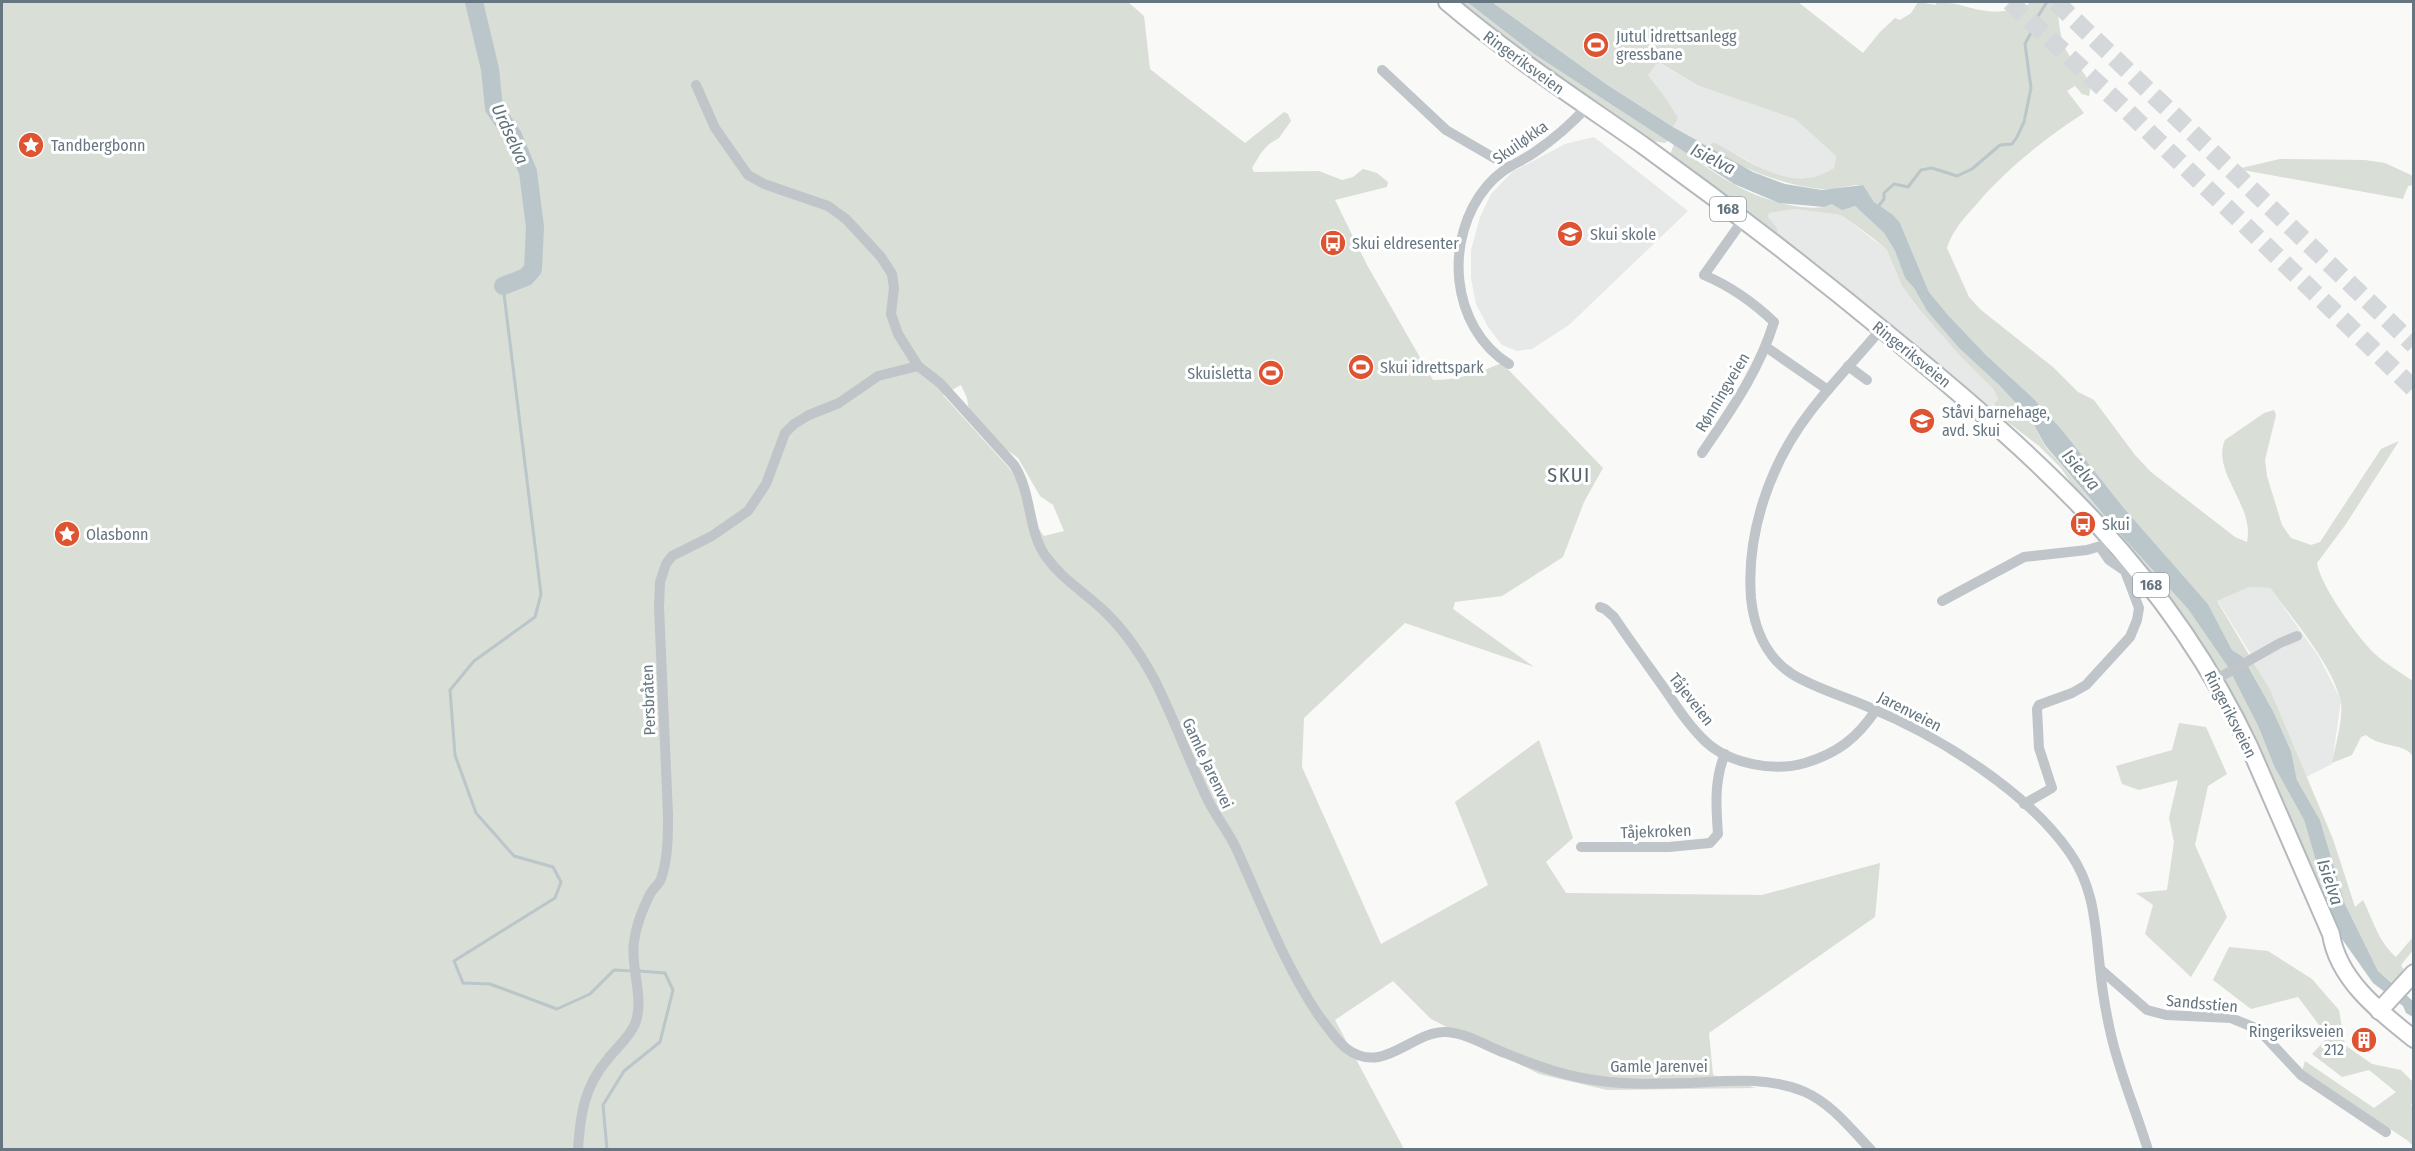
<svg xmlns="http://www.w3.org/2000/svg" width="2415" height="1151" viewBox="0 0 2415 1151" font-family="'Fira Sans Condensed',sans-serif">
<rect width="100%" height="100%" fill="#f9f9f7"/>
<g fill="#e7e8e8">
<polygon points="1659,63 1699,86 1795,119 1836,156 1834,168 1825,174 1808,178 1793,179 1776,176 1714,142 1707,147 1673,127 1677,118 1665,97 1648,75 1655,64"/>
<polygon points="1594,137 1688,211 1569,325 1532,349 1517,351 1502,345 1488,327 1476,304 1471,278 1471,250 1480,217 1491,194 1512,172 1565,144"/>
<polygon points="1795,209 1841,215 1887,250 1902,286 1919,309 1961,357 1993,389 1998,399 1989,410 1776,237 1768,217 1769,213"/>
<polygon points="2249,587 2270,588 2319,657 2341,700 2332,764 2306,777 2295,749 2250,653 2217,600"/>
</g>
<g fill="#d9ded6" fill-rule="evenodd">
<path d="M2 2H1128L1144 16 1150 69 1245 143 1284 112 1288 114 1291 121 1279 138 1269 144 1261 153 1252 168 1254 172 1319 171 1342 180 1353 177 1363 169 1377 173 1388 182 1387 187 1335 200 1367 265 1433 380C1459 380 1478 373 1502 363L1603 468 1584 502 1563 557 1502 596 1455 602 1453 609 1534 667 1405 623 1304 718 1302 767 1381 944 1488 885 1455 802 1539 740 1573 838 1546 862 1566 893 1762 895 1880 863 1875 917 1709 1033 1713 1075 1756 1088 1607 1090 1539 1074 1431 1019 1393 981 1335 1020 1404 1149 2 1150ZM961 385 967 398 969 412 1000 445 1018 458 1040 496 1053 505 1064 531 1044 536 1025 510 1020 485 1009 468 943 395Z"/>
<polygon points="1456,2 1467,2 1534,54 1669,140 1665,143 1653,141 1613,115 1598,102 1566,84"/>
<path d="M1492 2H1798L1863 53 1880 32 1895 18 1900 20 1911 13 1918 2 1936 5V2C1958 2 1968 9 1987 11 2002 13 2015 9 2028 5L2029 2H2056C2059 16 2059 35 2065 48 2072 64 2095 76 2089 96L2082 94 2075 86 2067 91 2084 113C2043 140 2007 168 1975 206 1964 218 1952 231 1947 248L1969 297 1981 310 2053 367 2078 392 2094 400 2135 455 2151 472 2235 537 2247 542C2255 505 2211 472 2225 440L2264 413 2274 410 2276 415 2265 460 2267 476 2282 525 2291 538 2311 545 2320 542 2381 449 2399 441 2346 524 2317 563C2320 585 2358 638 2375 654 2386 664 2401 673 2413 681V757C2407 743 2380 748 2366 735L2361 737 2352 755 2332 763C2335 747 2345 714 2340 698 2330 662 2293 619 2270 588L2249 587 2217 601 2270 690 2333 839 2355 907 2363 900C2373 920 2378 941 2396 957L2413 937V950L2401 965 2404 970 2394 984 2378 971 2345 904 2320 820 2297 780 2291 751 2273 711 2244 658 2232 650 2208 604 2123 507 2062 430 2033 398 1986 355 1948 315 1929 292 1900 223 1874 202 1862 185C1848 184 1835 191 1821 189 1778 184 1744 169 1707 147L1714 142C1750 161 1792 196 1834 168L1836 156 1795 119 1699 86 1660 63 1656 64 1648 75 1665 97 1678 118 1673 127 1606 84Z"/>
<path d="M1674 144C1705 166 1739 193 1778 202 1791 206 1810 209 1824 207 1826 206 1830 204 1832 204 1840 204 1846 208 1855 206L1884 233 1895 251 1905 278 1914 288 1927 311 1959 348 1999 385 2030 418 2045 446 2119 533 2188 609 2228 667 2259 728 2274 766 2304 820 2329 906 2342 939 2329 915 2295 834 2296 831 2289 822 2216 666 2092 508 2076 490 2061 468 2039 446 1997 414 1994 404 1998 399 1993 389 1961 357 1919 309 1902 286 1887 250 1873 238 1841 215 1795 209 1769 213 1768 217 1777 228 1778 234 1776 237 1670 155Z"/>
<polygon points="2280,159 2365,160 2385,163 2413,176 2413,185 2408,186 2403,199 2237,169"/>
<polygon points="2179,723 2206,727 2227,774 2208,786 2195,845 2227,917 2191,977 2145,934 2153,905 2136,893 2167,890 2174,842 2169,818 2178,780 2139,790 2122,784 2116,766 2172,750"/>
<polygon points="2229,947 2268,951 2312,979 2339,1010 2345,1045 2372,1064 2401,1070 2413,1082 2413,1103 2411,1105 2413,1109 2413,1146 2407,1140 2302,1072 2305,1061 2374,1108 2396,1092 2369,1070 2342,1077 2312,1054 2328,1037 2298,997 2251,1009 2213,980"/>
</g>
<polygon fill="#bac6ca" points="1467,2 1492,2 1606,84 1673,127 1753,172 1785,184 1822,190 1863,185 1874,202 1893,215 1900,223 1929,292 1948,315 1986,355 2033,398 2062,430 2123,507 2208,604 2232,650 2243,657 2273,711 2291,751 2297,780 2320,820 2345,904 2378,971 2413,1001 2413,1017 2406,1013 2403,1006 2373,983 2342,939 2329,906 2304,820 2274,766 2259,728 2228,667 2188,609 2119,533 2045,445 2030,418 1999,385 1959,348 1927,311 1914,288 1905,278 1895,251 1884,233 1855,206 1842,210 1832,204 1824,207 1779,203 1734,184 1534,54"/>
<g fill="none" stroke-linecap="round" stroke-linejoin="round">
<g stroke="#bac6ca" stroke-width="3">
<polyline points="2038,16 2047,2"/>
<polyline points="1877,208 1884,199 1884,193 1894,184 1908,187 1921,170 1932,168 1957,176 1972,169 2000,145 2012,144 2017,137 2024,122 2031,88 2025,44 2034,27"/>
<polyline points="503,286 541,594 535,617 474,661 450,690 455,755 476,813 514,856 553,867 561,882 555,898 454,961 463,983 490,984 557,1009 590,994 614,970 633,971"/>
<polyline points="607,1150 603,1105 624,1071 660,1042 673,990 665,973 639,971"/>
</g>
<polyline stroke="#bac6ca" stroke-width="18" points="474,2 490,69 494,108 513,136 528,172 535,227 533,269 526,277 503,286"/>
<g stroke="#d4d8da" stroke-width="18" stroke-dasharray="18 9" stroke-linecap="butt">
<polyline points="2010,2 2120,104 2414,389"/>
<polyline points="2056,2 2414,345"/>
</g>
<g stroke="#b4b9bd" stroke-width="20">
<g id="primary">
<path d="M1447 2C1509 55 1577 99 1644 146 1730 208 1814 273 1895 340 2041 460 2168 573 2250 748L2331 934C2338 980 2380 1012 2414 1039"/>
<polyline points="2379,1011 2414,973"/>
</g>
</g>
<g stroke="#c0c5c9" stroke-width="10">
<polyline points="1382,70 1446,130 1508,166"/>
<path d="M696 85 715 128 748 175 764 184 828 206 846 219 881 257 892 274 894 288 891 314 898 334 918 366 940 383 1014 465C1033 495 1027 532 1047 558 1062 579 1084 592 1102 609 1123 628 1141 655 1154 679 1173 716 1187 756 1205 794 1213 813 1227 829 1236 848 1262 905 1284 964 1319 1016 1328 1027 1336 1041 1347 1049 1384 1076 1411 1031 1446 1032 1467 1033 1486 1046 1505 1053 1529 1063 1556 1073 1582 1078 1618 1085 1652 1084 1688 1083 1727 1081 1768 1076 1805 1092 1832 1104 1851 1129 1871 1150"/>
<path d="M1881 329C1858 357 1832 383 1810 412 1770 464 1746 533 1751 598 1754 628 1766 657 1792 674 1816 689 1847 697 1873 709 1940 737 2028 792 2070 853 2095 889 2095 926 2100 968 2102 990 2106 1013 2111 1035 2120 1074 2136 1111 2148 1150"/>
<polyline points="1766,347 1828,390"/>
<path d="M1509 364C1450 327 1443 238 1487 186 1503 167 1516 165 1535 152 1554 139 1571 124 1587 107"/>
<polyline points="1848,366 1867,380"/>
<path d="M1702 453C1731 410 1759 371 1774 322 1753 302 1730 286 1704 275L1743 220"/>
<polyline points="1942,601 2024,557 2087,550 2104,545"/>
<path d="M1600 607 1605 609 1614 617C1630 641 1647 664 1664 688 1677 707 1689 726 1706 742 1730 764 1774 772 1805 763 1838 753 1857 738 1876 710"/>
<polyline points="2215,680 2280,643 2297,636"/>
<polyline points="2024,804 2052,788 2039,748 2037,709 2039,705 2072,693 2086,685 2130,637 2137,620 2139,608 2125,571 2109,560 2100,547"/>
<path d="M1581 847H1669L1710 843 1718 834C1716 807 1714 780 1725 754"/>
<polyline points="2100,969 2147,1010 2166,1015 2231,1018 2258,1029 2301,1075 2386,1132"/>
<path d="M578 1150C580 1116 584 1087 607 1060 616 1048 629 1038 635 1024 645 998 630 968 634 942 636 926 643 908 650 894 653 889 659 884 661 879 668 859 668 836 668 815L659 607 660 582 666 564 672 556 712 536 748 511 766 484 785 433 794 424 809 415 839 403 878 376 918 366"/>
</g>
<use href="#primary" stroke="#fff" stroke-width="16"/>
</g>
<defs>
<g id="stadium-disc" transform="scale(1.35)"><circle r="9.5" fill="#de5331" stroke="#fff"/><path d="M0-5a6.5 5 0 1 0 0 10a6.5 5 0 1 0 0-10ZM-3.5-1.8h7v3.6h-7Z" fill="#fff"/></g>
<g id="sight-disc" transform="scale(1.35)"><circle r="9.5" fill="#de5331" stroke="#fff"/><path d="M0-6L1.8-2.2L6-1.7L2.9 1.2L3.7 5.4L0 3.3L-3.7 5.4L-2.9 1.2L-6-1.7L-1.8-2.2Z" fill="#fff"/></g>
<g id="school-disc" transform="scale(1.35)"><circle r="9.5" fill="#de5331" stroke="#fff"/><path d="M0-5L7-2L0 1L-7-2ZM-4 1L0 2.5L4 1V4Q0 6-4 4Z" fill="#fff"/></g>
<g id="bus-disc" transform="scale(1.35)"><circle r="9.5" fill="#de5331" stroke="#fff"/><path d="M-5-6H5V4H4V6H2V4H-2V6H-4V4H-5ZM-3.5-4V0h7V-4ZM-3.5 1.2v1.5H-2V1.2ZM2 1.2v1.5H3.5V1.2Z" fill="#fff"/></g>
<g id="building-disc" transform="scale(1.35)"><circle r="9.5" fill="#de5331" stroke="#fff"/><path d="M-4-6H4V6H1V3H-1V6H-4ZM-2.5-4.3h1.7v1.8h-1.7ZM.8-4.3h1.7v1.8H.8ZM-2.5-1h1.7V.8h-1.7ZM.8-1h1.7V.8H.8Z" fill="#fff"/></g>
</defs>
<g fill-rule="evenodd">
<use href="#stadium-disc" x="1596" y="45"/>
<use href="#sight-disc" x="31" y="145"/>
<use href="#school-disc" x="1570" y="234"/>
<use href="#bus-disc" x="1333" y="243"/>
<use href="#stadium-disc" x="1361" y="367"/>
<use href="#stadium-disc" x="1271" y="373"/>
<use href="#school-disc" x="1922" y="421"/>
<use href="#bus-disc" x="2083" y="524"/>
<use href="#sight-disc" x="67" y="534"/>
<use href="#building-disc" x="2364" y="1040"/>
</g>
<g text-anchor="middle" stroke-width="6" stroke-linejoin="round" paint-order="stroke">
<g fill="#fff" stroke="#939fa7" stroke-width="1.5">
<rect x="1710" y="197" width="36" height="24" rx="4.5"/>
<rect x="2133" y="573" width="36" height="24" rx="4.5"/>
</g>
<g font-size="15" font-weight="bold" fill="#657681">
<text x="1728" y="214">168</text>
<text x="2151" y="590">168</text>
</g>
<g font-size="16" fill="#657681" stroke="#fff" text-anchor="start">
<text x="1616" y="42">Jutul idrettsanlegg<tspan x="1616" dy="18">gressbane</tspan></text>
<text x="51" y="151">Tandbergbonn</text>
<text x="1590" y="240">Skui skole</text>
<text x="1352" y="249">Skui eldresenter</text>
<text x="1380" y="373">Skui idrettspark</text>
<text x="1252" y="379" text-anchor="end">Skuisletta</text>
<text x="1942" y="418">Ståvi barnehage,<tspan x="1942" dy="18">avd. Skui</tspan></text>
<text x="2102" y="530">Skui</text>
<text x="86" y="540">Olasbonn</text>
<text x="2344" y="1037" text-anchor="end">Ringeriksveien<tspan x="2344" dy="18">212</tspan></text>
</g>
<g font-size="16" fill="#657681" stroke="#fff">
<text transform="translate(1524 62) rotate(36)" y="6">Ringeriksveien</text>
<text transform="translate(1520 142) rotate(-35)" y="6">Skuiløkka</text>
<text transform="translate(1912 354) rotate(39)" y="6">Ringeriksveien</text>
<text transform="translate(1722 392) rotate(-59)" y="6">Rønningveien</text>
<text transform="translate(1692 699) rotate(52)" y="6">Tåjeveien</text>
<text transform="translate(648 700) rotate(-92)" y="6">Persbråten</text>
<text transform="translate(1910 711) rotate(27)" y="6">Jarenveien</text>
<text transform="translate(2231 714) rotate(63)" y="6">Ringeriksveien</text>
<text transform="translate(1208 763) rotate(65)" y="6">Gamle Jarenvei</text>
<text transform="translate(1656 831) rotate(-2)" y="6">Tåjekroken</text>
<text transform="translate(2202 1003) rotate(5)" y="6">Sandsstien</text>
<text x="1659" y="1072">Gamle Jarenvei</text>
</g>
<g font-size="18" font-style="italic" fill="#60747b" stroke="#fff">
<text transform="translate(510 134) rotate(65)" y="6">Urdselva</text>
<text transform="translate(1713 159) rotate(27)" y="6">Isielva</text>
<text transform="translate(2081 470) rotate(49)" y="6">Isielva</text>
<text transform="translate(2330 882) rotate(71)" y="6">Isielva</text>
</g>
<g font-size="20" letter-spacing="1.5" fill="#57636c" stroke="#fff">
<text x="1569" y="482">SKUI</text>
</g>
</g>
<rect width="2415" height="1151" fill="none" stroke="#657681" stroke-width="6"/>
</svg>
